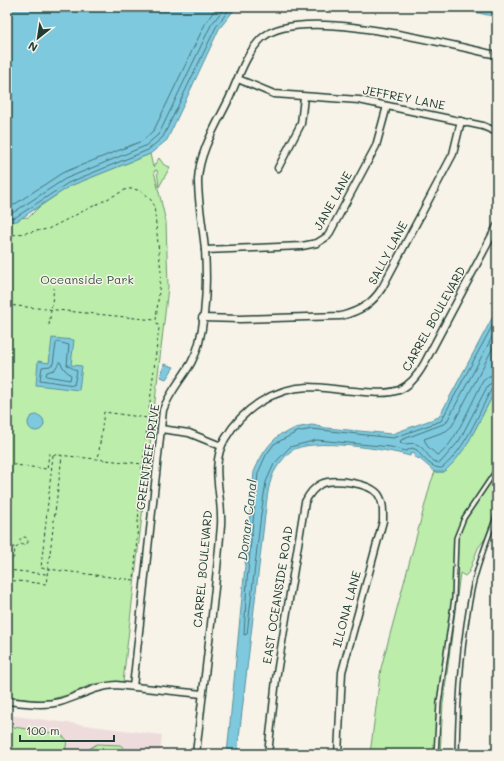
<svg xmlns="http://www.w3.org/2000/svg" width="504" height="761" viewBox="0 0 504 761" font-family="Mali,sans-serif">
<rect width="100%" height="100%" fill="#f7f3e8"/>
<filter id="ink" filterUnits="userSpaceOnUse"><feTurbulence type="fractalNoise" baseFrequency=".025" numOctaves="2"/><feDisplacementMap in="SourceGraphic" scale="8" xChannelSelector="R" yChannelSelector="G"/><feConvolveMatrix kernelMatrix="1 2 1 2 8 2 1 2 1" color-interpolation-filters="sRGB"/></filter>
<g filter="url(#ink)">
<polygon fill="#eedcdc" points="7,715 162,735 160,754 7,754"/>
<g fill="#bdedab" stroke="#6e9570">
<polygon points="150,154 153,167 159,158 164,165 170,167 159,187 157,170 154,171 166,222 168,287 123,682 93,684 67,695 44,701 7,697 7,219 29,217 39,207 70,186"/>
<path d="M497 387V509L487 536 478 548 469 572 465 576 460 573 443 704 440 754H370L381 668 431 482 435 472H444C469 448 481 417 497 387Z"/>
<polygon points="7,726 60,734 67,740 65,754 7,754"/>
<polygon points="97,744 120,745 131,753 136,754 81,754"/>
</g>
<g fill="#7fc9df" stroke="#59919b">
<polygon points="7,7 238,7 234,10 219,29 167,140 150,154 70,186 17,221 7,222"/>
<polygon points="451,7 497,7 497,17"/>
<path d="M497 309V387L467 445 455 461 444 472H435L420 459 414 457 415 453 411 452 410 456C386 449 311 437 291 451 287 454 280 463 277 467 268 480 267 499 265 515L237 754H227L254 472C261 455 268 444 282 433L284 434 295 428 312 425 326 428 392 434 439 417Z"/>
<polygon points="52,338 74,340 71,365 82,366 79,390 36,385 38,361 49,363"/>
<polygon points="164,364 174,367 166,379 161,377"/>
<circle cx="36" cy="423" r="8"/>
</g>
<g fill="none" stroke-linecap="round" stroke-linejoin="round">
<g stroke="#457578" stroke-width="1">
<polyline points="7,207 12,206 62,173 142,141 154,130 206,22 217,7"/>
<polyline points="7,213 14,212 65,179 145,146 159,134 211,25 225,7"/>
<polyline points="7,218 16,217 68,183 148,150 163,137 216,27 231,7"/>
<path d="M497 317 441 421 393 438 312 429 297 432 274 444 266 455 258 473 247 581 244 635 247 634 261 514 266 482 274 464 290 447 317 440 391 447 406 451 412 448 417 450C422 457 432 469 442 468 467 447 477 416 492 388L497 386"/>
<path d="M497 328 446 423 401 440 400 443C406 446 412 441 418 445 426 449 430 463 440 463L459 441 488 385 497 381"/>
<path d="M497 340 452 426 446 431 424 439 428 447 437 455C451 453 475 395 483 381L489 376 497 375"/>
<polygon points="58,342 69,345 67,365 77,371 74,385 40,380 42,367 50,366 53,364 56,344"/>
<polygon points="60,362 65,370 71,375 70,380 46,376 47,372 54,370"/>
</g>
<g stroke="#1f3d34" stroke-width="6">
<g id="lane">
<polyline points="436,754 439,703 454,598 456,538 464,518 497,469"/>
<path d="M457 754C458 700 461 643 472 590 477 564 488 539 497 514"/>
</g>
</g>
<g stroke="#1f3d34" stroke-width="9">
<g id="street">
<polyline points="238,79 274,94 359,100 483,126 497,132"/>
<polyline points="278,168 301,124 304,97"/>
<polyline points="205,250 302,246 317,243 328,236 376,146 387,106"/>
<path d="M202 318 240 319 341 316C360 311 372 304 382 288L453 154 461 121"/>
<polyline points="161,429 189,433 221,446"/>
<path d="M133 687 163 410C172 385 193 369 199 343 206 314 207 280 205 250 203 227 198 203 198 180 199 152 217 124 229 99 238 79 246 53 262 38 299 4 449 45 497 55"/>
<path d="M7 701C24 703 43 706 60 702 80 696 95 686 116 685L202 694"/>
<path d="M196 754C204 678 215 601 221 525 223 495 209 467 225 439 242 409 274 388 308 387 323 387 339 390 354 391 368 392 386 395 399 390 411 385 418 375 424 364L497 226"/>
<path d="M268 754 276 679 305 502C309 494 313 488 321 484 334 478 369 483 378 494 384 502 383 512 383 521L342 672 338 754"/>
</g>
</g>
<g stroke="#1f3d34" stroke-width="1" stroke-dasharray="3 3" stroke-linecap="butt">
<path d="M7 236 48 229 127 189C140 188 148 194 154 205L161 272 156 320 159 328 148 418"/>
<polyline points="7,305 155,320"/>
<polyline points="49,325 54,288"/>
<polyline points="53,455 41,568 48,569 62,456"/>
<polyline points="7,464 47,469 49,454 143,464 148,418 104,412 98,459"/>
<circle cx="24" cy="541" r="4"/>
<polyline points="7,543 15,548 14,557 9,563 7,579"/>
<polyline points="16,548 21,544"/>
<polyline points="7,570 46,574"/>
<polyline points="7,580 46,584 48,569 134,580 142,465"/>
</g>
<use href="#lane" stroke="#f7f3e8" stroke-width="3"/>
<use href="#street" stroke="#f7f3e8" stroke-width="6"/>
</g>
</g>
<g text-anchor="middle" stroke-width="3" stroke-linejoin="round" paint-order="stroke">
<g font-size="12" fill="#1f3d34" stroke="#f7f3e8">
<text transform="translate(404 98) rotate(11)" y="4">JEFFREY LANE</text>
<text transform="translate(333 201) rotate(-61)" y="4">JANE LANE</text>
<text transform="translate(388 253) rotate(-62)" y="4">SALLY LANE</text>
<text transform="translate(434 319) rotate(-61)" y="4">CARREL BOULEVARD</text>
<text transform="translate(148 457) rotate(-82)" y="4">GREENTREE DRIVE</text>
<text transform="translate(203 569) rotate(-85)" y="4">CARREL BOULEVARD</text>
<text transform="translate(278 595) rotate(-81)" y="4">EAST OCEANSIDE ROAD</text>
<text transform="translate(347 609) rotate(-75)" y="4">ILLONA LANE</text>
</g>
<g font-size="12" fill="#375746" stroke="#f7f3e8">
<text x="87" y="284">Oceanside Park</text>
</g>
<g font-size="13" font-style="italic" fill="#325956" stroke="#f7f3e8">
<text transform="translate(247 520) rotate(-83)" y="5">Domar Canal</text>
</g>
</g>
<rect width="504" height="761" fill="none" stroke="#f7f3e8" stroke-width="24"/>
<rect x="12" y="12" width="480" height="737" fill="none" stroke="#1f3d34" stroke-width="1.5" filter="url(#ink)"/>
<g transform="translate(38 38) rotate(210)" stroke="#f7f3e8" stroke-width="3" paint-order="stroke">
<path d="M0-3L7 15L0 10L-7 15Z" fill="#1f3d34"/>
<text y="-6" font-size="11" font-weight="bold" text-anchor="middle" fill="#1f3d34">N</text>
</g>
<path d="M20 735v6h94v-6" fill="none" stroke="#1f3d34" stroke-width="2"/>
<text x="26" y="735" font-size="12" fill="#1f3d34" stroke="#f7f3e8" stroke-width="3" paint-order="stroke">100 m</text>
</svg>
